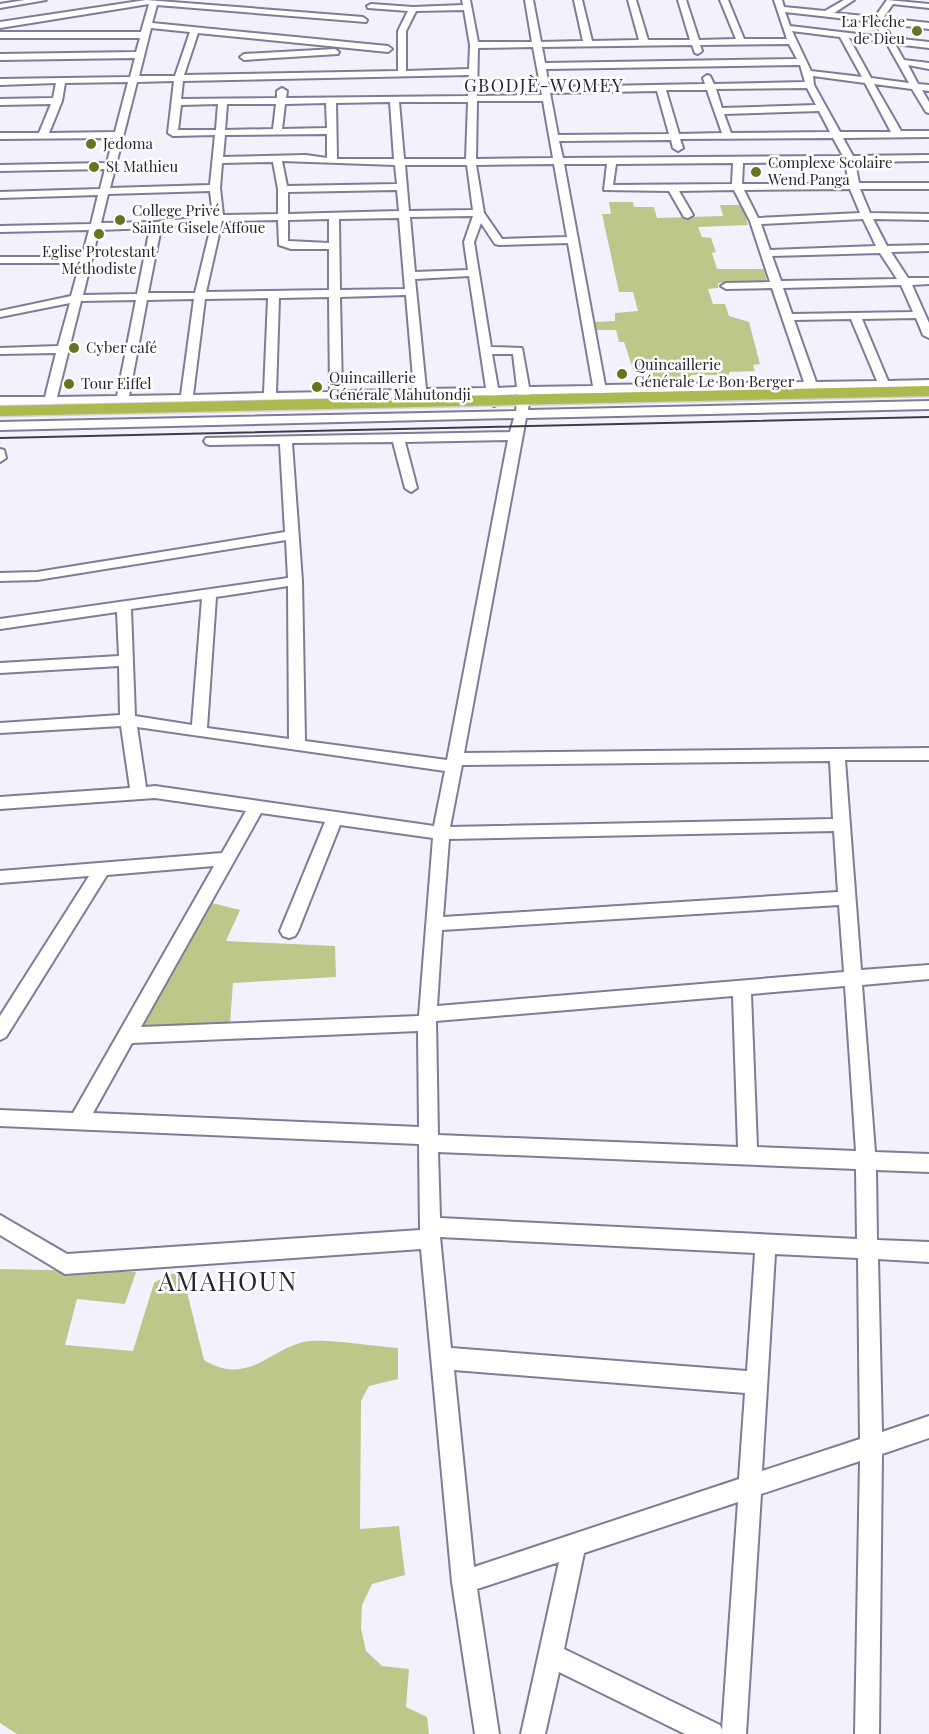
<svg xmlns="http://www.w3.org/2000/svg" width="929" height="1734" viewBox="0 0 929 1734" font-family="'Playfair Display',serif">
<rect width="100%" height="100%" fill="#f3f1fe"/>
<g fill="#bdc78a">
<path d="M609 202H633L634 207H654L657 218 723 216 720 205H742L748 225 698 227 702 237 711 238 716 252 712 253 717 269H764L767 283H718V288L708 289 713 304H725L729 316 749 322 760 364 753 365 755 371 729 372V375H691L692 381C672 381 655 377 635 375L624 342H619L616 330H597L595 322 615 321V313L638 311 633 292H619L602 214H611Z"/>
<polygon points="212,903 240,910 226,941 335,946 336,977 233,983 230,1023 142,1027"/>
<path d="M0 1269 136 1272 125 1304 77 1299 65 1345 133 1351 154 1283 167 1275 182 1272 204 1360C249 1388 271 1346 309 1341 331 1339 373 1346 398 1348V1379L369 1386 361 1401 360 1529 399 1526 405 1575 372 1584 362 1605 361 1628 366 1651 382 1666 409 1669 406 1707 427 1717 429 1734H17L0 1723Z"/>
</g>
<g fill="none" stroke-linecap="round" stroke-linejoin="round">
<g stroke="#807b97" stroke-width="4">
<g id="minor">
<polygon points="25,0 46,0 0,8 0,4"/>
<path d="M146 0 363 17 367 20 366 22 157 5 152 23 388 46 392 49 388 52 198 33 184 75 398 71V31L408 11 368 8 367 6 371 4 413 7 463 5 462 0H470L478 42H532L525 0H533L541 42 583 41 574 0H582L592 41 639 40 628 0H636L648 40H690L678 0H686L699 40 736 39 720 0H728L744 39H787L774 0H782L784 7 825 11 844 0H854L834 13 875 17 887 0 929 4V8L893 4 883 18 929 23V29L883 23 892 38 929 42V48L895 44 904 60 929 63V69L908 65 918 84 929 85V91L922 90 929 102V113L926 112 912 89 874 84 901 131H929V137L843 138 853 156 929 155V161L855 162 859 183H929V189H860L870 213 929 214V220L873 219 887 246 929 245V251L891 252 908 278H929V284L912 285 929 323V338L923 335 916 318 862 319 888 381 929 380V388L530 394 528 410 929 401V409L526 418 464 753 929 748V760H845L861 970 929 965V979L862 985 875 1152 929 1154V1172L876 1170 877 1240 929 1242V1262L878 1259 882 1432 929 1416V1438L882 1454 879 1734H855L860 1461 761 1494 746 1734H685L559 1672 545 1734H521L559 1562 477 1589 499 1734H475L452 1582 421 1249 65 1274 0 1235V1215L67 1254 420 1230 419 1144 0 1126V1110L73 1113 214 866 107 875 6 1037 0 1040V1016L89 876 0 883V871L222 853 246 811 155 798 0 809V797L130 788 121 726 0 733V723L120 715 119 666 0 673V663L119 656 117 612 0 629V619L288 578 286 540 37 580 0 581V573L37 572 285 532 280 444 210 445 206 444 204 441 206 438 510 432 514 418 0 430V422L516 411 518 394 499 395 500 402 494 406 488 402 487 395 0 405V397H45L56 353 0 354V348L58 346 70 303 0 317V311L71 296 80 263H0V257H82L89 230 0 232V226L91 224 98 195 0 198V192L100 189 105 169 0 171V165L107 163 113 138 0 139V133H39L51 104 0 105V99L53 98 56 83 0 85V79L130 77 135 58 0 60V54L136 52 140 38H0V32H141L149 4 0 28V22ZM464 10 470 45 469 69 406 71V31L416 11ZM785 12 874 22 883 37 790 26ZM151 28 190 32 175 76H139ZM792 31 840 37 862 77 811 71ZM849 38 886 42 909 83 871 78ZM789 44 797 59 545 63 542 47 692 45 695 53 698 54 702 51 700 45ZM533 47 542 95 477 96 478 48ZM800 65 805 82 714 84 710 76 707 75 703 78 705 84 549 87 546 69ZM469 75 468 96 286 98 287 91 282 88 277 91V98L181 99 183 81ZM813 76 865 83 891 132H840L814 85ZM174 81 168 133 173 136 215 135 210 185 110 188 137 82ZM128 82 115 132 49 133 62 101 65 83ZM807 88 816 105 722 108 716 89ZM666 90H707L722 133 679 134ZM657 91 669 134 558 135 550 93ZM477 101H543L553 158 476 159ZM390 102 394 159H337L336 103ZM399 102H468L466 159H404ZM326 103 327 128 282 129 285 104ZM218 104 216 130H178L181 105ZM227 104H276L273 129 225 130ZM819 111 830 132 731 133 724 114ZM327 134V158L306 155 223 157 225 135ZM833 138 843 156 563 158 559 141 671 140 673 148 678 151 683 148 680 139ZM282 161 395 165 397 184 287 186ZM273 162 278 189V214L223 215 220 188 222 163ZM845 162 849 184H742L743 163ZM733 163 732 184 613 185 616 164ZM554 164 567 237 502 239 484 213 476 165ZM564 164H607L604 190 669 191 684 217 688 218 693 215 679 191 734 190 750 221 770 282 726 283 721 286 726 289 772 288 804 382 605 385ZM405 165H467L473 210 409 211ZM850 189 860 213 758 218 744 190ZM397 190 399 211 288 214V192ZM210 191 213 216 156 222 101 223 108 194ZM473 216 464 242 468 270 415 272 410 217ZM399 218 405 289 340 290 339 219ZM329 219V243L288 241V220ZM863 219 876 246 770 250 761 224ZM278 220 279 245 291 249H329V290L206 292 222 221ZM212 222 195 293H148L161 228ZM481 223 495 244 499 245 568 243 593 386 529 387 522 348 491 347 474 242ZM150 228 137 294 83 295 99 230ZM880 253 897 279 781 281 772 256ZM469 276 486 388 426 389 415 279ZM901 285 913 312 792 314 783 288ZM406 295 414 390 342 391 340 297ZM329 297 330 392 276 393 279 298ZM268 298 264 393 193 395 205 299ZM194 299 181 395 129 396 147 300ZM136 300 117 396 57 397 81 301ZM851 319 877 381 816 382 794 320ZM492 354H513L517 387 498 388ZM508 440 447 760 305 741 302 581 292 443 393 442 405 488 411 492 417 488 405 442ZM288 586 289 739 207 728 216 597ZM202 599 192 725 135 716 131 609ZM137 727 445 771 434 826 155 786 146 787ZM830 761 833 819 450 827 462 765ZM261 813 325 822 280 931 283 936 289 938 295 936 298 931 340 825 433 838 419 1016 141 1027ZM834 831 838 892 443 917 449 839ZM839 905 844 972 437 1006 442 930ZM845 986 856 1151 757 1147 751 994ZM733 996 738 1147 438 1135 436 1021ZM418 1031 419 1127 93 1113 132 1043ZM438 1152 856 1169 857 1239 440 1218ZM440 1237 755 1253 747 1371 451 1348ZM775 1254 858 1258 860 1439 762 1471ZM454 1370 745 1393 739 1479 474 1567ZM738 1502 722 1730 720 1725 564 1649 584 1553Z"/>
<polygon points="335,49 339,52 338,54 244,60 240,57 244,54"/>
<polygon points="0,449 4,450 6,458 0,462"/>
</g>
</g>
<g stroke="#d3d3d5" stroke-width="3">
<polygon id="highway" points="929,386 929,396 0,416 0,406"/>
</g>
<use href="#minor" fill="#fff" fill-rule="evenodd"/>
<use href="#highway" fill="#abb94e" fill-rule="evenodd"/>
<polyline stroke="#3d3c47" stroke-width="2" points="0,438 929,417"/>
</g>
<g fill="#69731d" stroke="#fff" stroke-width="2">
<circle cx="917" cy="31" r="6"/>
<circle cx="91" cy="144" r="6"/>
<circle cx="94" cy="167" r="6"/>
<circle cx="756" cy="172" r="6"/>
<circle cx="120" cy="220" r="6"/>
<circle cx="99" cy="234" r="6"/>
<circle cx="74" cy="348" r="6"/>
<circle cx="622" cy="374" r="6"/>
<circle cx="69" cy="384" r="6"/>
<circle cx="317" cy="387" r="6"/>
</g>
<g text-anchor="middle" stroke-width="5" stroke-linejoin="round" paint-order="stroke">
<g font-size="15" fill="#25242f" stroke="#fff" text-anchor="start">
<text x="905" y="27" text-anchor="end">La Flèche<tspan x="905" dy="17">de Dieu</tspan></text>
<text x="103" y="149">Jedoma</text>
<text x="768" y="168">Complexe Scolaire<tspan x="768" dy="17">Wend Panga</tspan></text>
<text x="106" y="172">St Mathieu</text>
<text x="132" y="216">College Privé<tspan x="132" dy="17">Sainte Gisele Affoue</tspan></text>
<text x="99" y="257" text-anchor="middle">Eglise Protestant<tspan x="99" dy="17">Méthodiste</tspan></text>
<text x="86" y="353">Cyber café</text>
<text x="634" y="370">Quincaillerie<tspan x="634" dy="17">Générale Le Bon Berger</tspan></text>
<text x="329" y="383">Quincaillerie<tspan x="329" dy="17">Générale Mahutondji</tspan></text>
<text x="81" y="389">Tour Eiffel</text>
</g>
<g font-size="18" letter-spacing="1.5" fill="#25242f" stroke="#fff">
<text x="544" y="92">GBODJÈ-WOMEY</text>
</g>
<g font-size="26" letter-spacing="1.5" fill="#25242f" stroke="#fff">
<text x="228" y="1291">AMAHOUN</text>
</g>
</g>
</svg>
